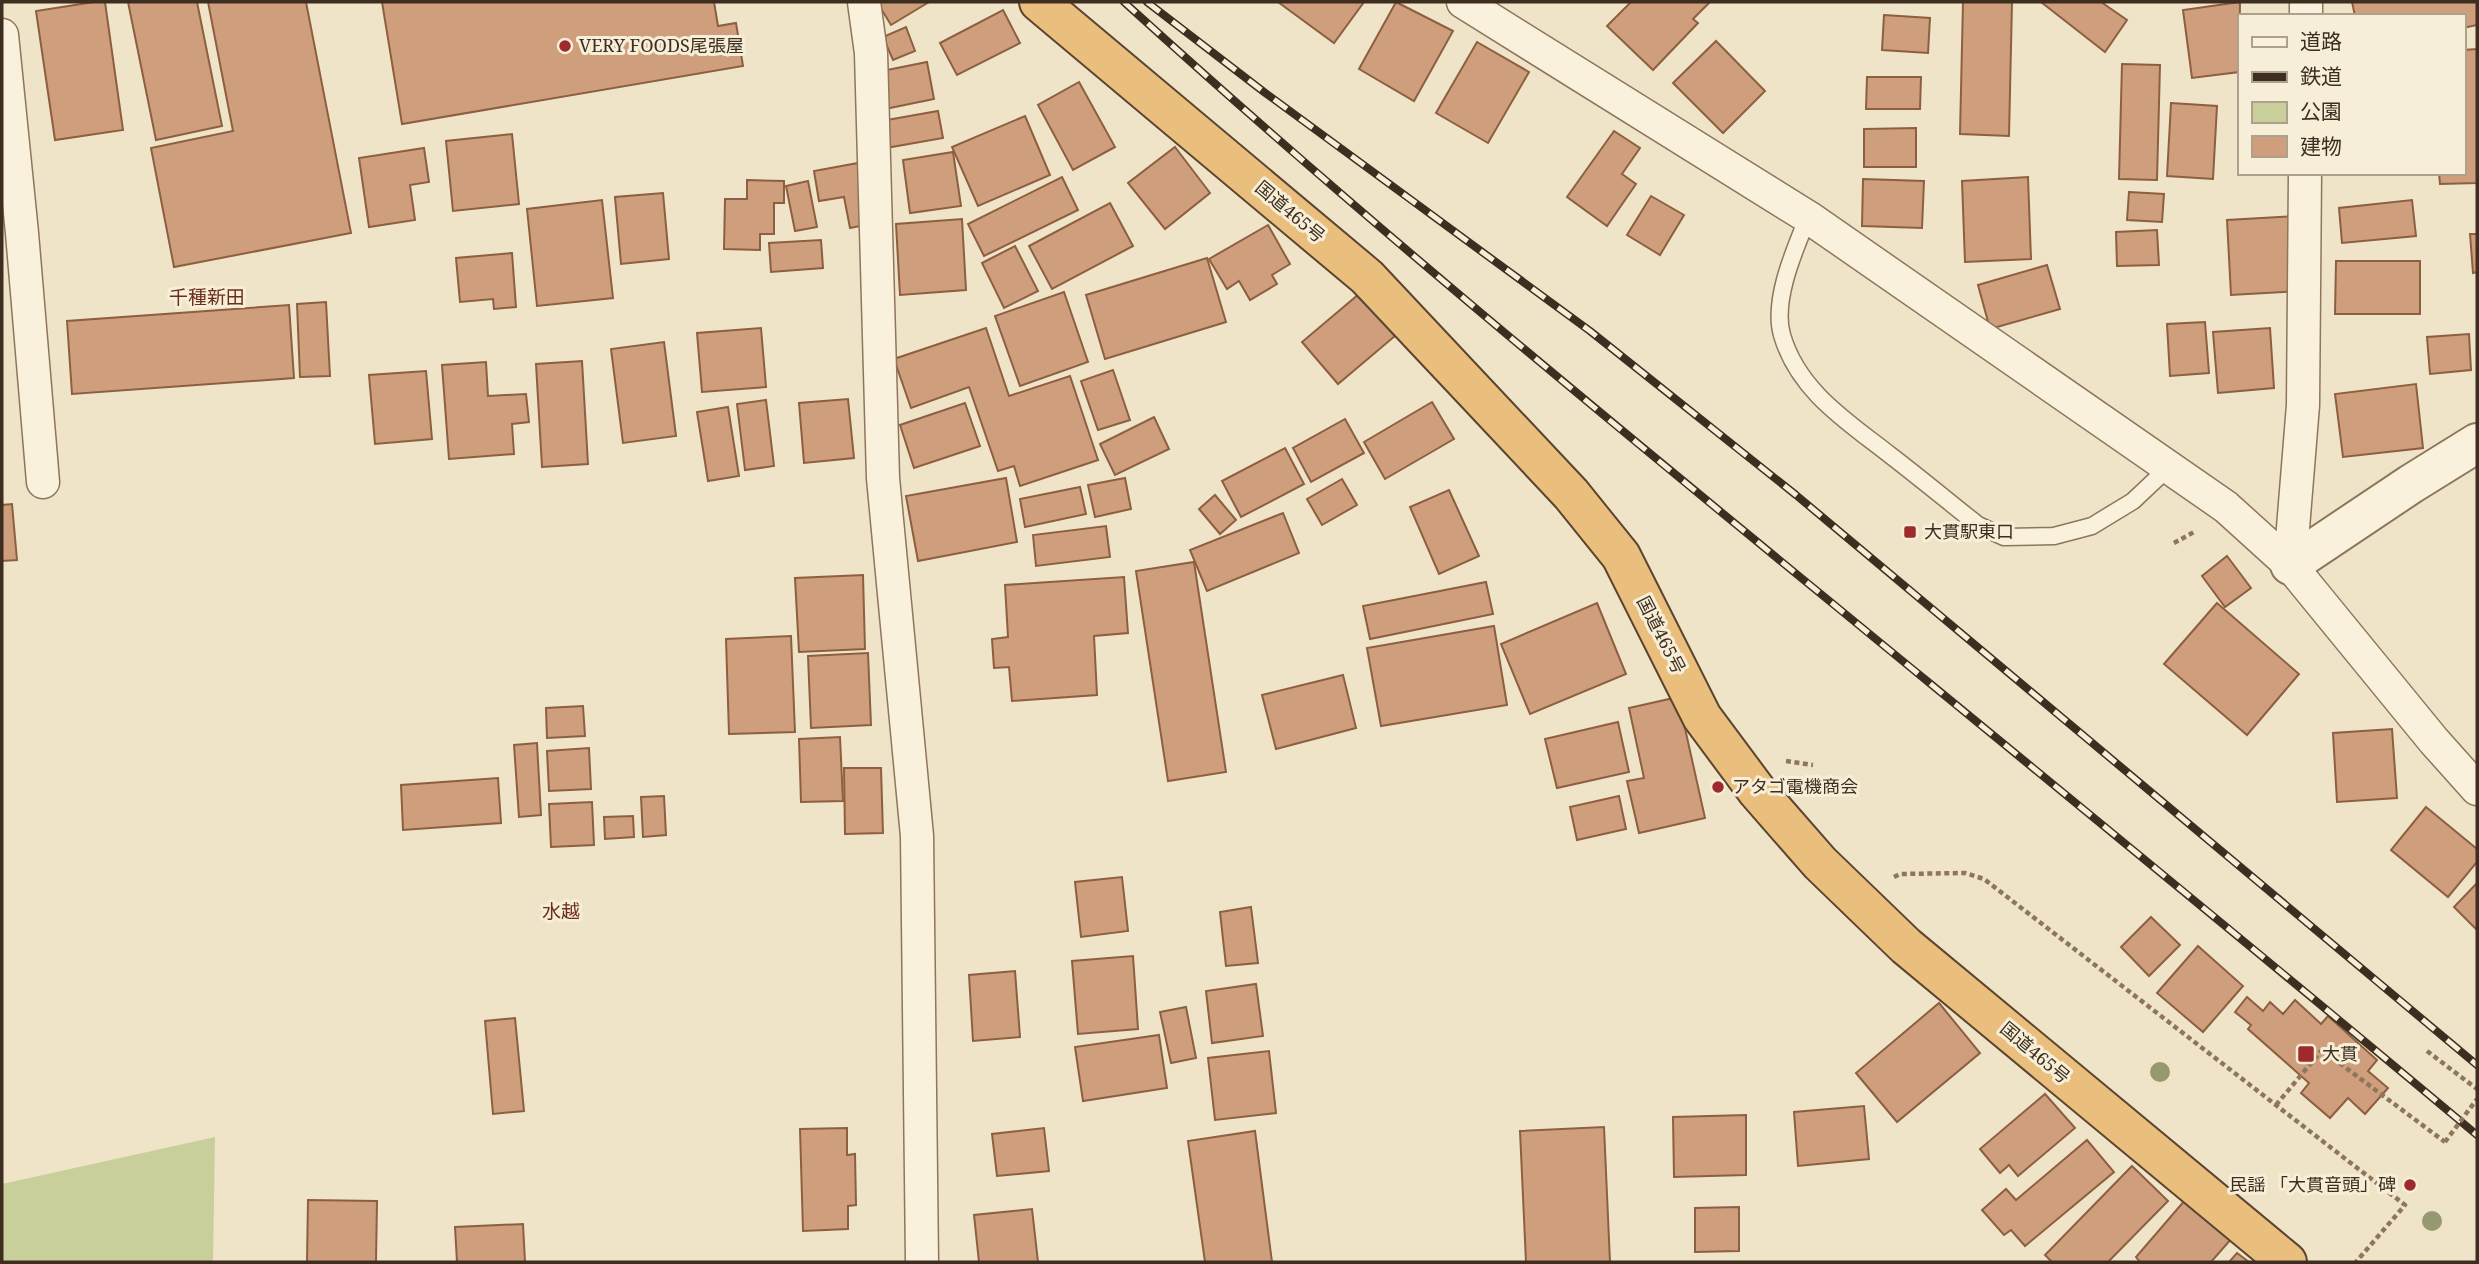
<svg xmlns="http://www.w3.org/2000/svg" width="2479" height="1264" viewBox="0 0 2479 1264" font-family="'Noto Serif','Noto Sans JP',serif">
<rect width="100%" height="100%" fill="#f0e4c8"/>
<polygon fill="#c9cf9b" points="215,1137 213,1262 2,1262 2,1184"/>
<g fill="#cf9f7d" stroke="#8d5f41" stroke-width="2">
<polygon points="94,2 105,2 123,130 55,140 36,11"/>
<polygon points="128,2 197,2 222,126 156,140"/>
<polygon points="208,2 306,2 351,233 174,267 151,148 233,131"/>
<polygon points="382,2 714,2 718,26 736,23 743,66 402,124"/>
<polygon points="877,2 929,2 891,25"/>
<polygon points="1278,2 1364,2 1334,43"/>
<polygon points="1396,2 1453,31 1414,101 1359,69"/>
<polygon points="1631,2 1710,2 1693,19 1698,23 1653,70 1607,26"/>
<polygon points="1963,2 2012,2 2009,136 1960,134"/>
<polygon points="2041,2 2101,2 2127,20 2105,52"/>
<polygon points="2240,2 2239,72 2192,78 2183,10"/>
<polygon points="2352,2 2477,2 2477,25 2463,28 2463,16 2355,16"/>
<polygon points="1003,10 1020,43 957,75 940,43"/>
<polygon points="1884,15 1930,18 1928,53 1882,50"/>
<polygon points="906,27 915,51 893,60 883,37"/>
<polygon points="1716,41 1765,91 1723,133 1673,83"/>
<polygon points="1477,42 1529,72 1488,143 1436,113"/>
<polygon points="2477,49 2477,183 2440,184 2439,173 2463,173 2463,50"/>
<polygon points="927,62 934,99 885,109 877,72"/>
<polygon points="2122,64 2160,65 2157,180 2119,179"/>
<polygon points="1867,77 1921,77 1920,109 1866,109"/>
<polygon points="1079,82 1115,147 1073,170 1038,105"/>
<polygon points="2171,103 2217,106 2213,179 2167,176"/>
<polygon points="938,111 943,138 886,148 881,121"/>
<polygon points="1025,116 1050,175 978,206 952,147"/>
<polygon points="1916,128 1916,167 1864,167 1864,129"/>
<polygon points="1614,131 1640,148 1622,174 1636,184 1607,226 1567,197"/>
<polygon points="512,134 519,204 453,211 446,141"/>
<polygon points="1175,147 1210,193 1165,229 1128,183"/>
<polygon points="424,148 429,182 410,185 415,220 369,227 359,158"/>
<polygon points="953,152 961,206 910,213 903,160"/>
<polygon points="858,163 870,224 850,228 844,197 819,201 814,171"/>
<polygon points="1062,177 1078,210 984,256 968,224"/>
<polygon points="2028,177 2031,259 1965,262 1962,181"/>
<polygon points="1863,179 1924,181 1922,228 1862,226"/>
<polygon points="747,180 784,181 784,203 774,203 774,234 760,234 760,250 724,249 725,199 747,199"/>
<polygon points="808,181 817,227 795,231 786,186"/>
<polygon points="2129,192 2164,194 2162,222 2127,220"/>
<polygon points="663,193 669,259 621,264 615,197"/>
<polygon points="1651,196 1684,215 1660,255 1627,235"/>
<polygon points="602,200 613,298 537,306 527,209"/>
<polygon points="2412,200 2416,236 2342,243 2339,208"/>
<polygon points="1110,203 1133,246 1052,289 1029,246"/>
<polygon points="2295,216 2299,291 2231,295 2227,220"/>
<polygon points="962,219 966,290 900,295 896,224"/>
<polygon points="1268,225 1290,264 1272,275 1277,284 1250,300 1239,281 1227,289 1209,259"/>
<polygon points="2157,230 2159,265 2117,266 2116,232"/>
<polygon points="2470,234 2477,234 2477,272 2473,273"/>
<polygon points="821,240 823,268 771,272 769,243"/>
<polygon points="1015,246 1038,291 1004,308 982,263"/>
<polygon points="512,253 516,307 494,309 493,299 460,302 456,258"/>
<polygon points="1207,258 1226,322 1105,359 1086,295"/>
<polygon points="2336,261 2420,261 2420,314 2335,314"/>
<polygon points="2047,265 2060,309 1990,329 1978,285"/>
<polygon points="1064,292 1088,362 1020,386 995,316"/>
<polygon points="1359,294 1395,336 1338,384 1302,342"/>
<polygon points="326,302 330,376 300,377 297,304"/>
<polygon points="289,305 294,378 72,394 67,321"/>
<polygon points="2205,322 2209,373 2170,376 2167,324"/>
<polygon points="761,328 766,387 702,392 697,333"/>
<polygon points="986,328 1009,396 1070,376 1098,460 1020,486 1014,466 998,471 969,387 911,408 894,359"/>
<polygon points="2270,328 2274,388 2218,393 2213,332"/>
<polygon points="2469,334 2471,370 2430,374 2427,337"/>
<polygon points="664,342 676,436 623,443 611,349"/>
<polygon points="582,361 588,464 542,467 536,364"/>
<polygon points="486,362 488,396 526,394 529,422 512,424 514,454 449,459 442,365"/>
<polygon points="1113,370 1130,420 1098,430 1081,381"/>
<polygon points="426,371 432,439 375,444 369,375"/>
<polygon points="2416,384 2423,448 2343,457 2335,394"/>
<polygon points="848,399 854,458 804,463 799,403"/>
<polygon points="766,400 774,466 745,470 737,404"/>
<polygon points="1432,402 1454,439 1385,479 1364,442"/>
<polygon points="965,403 980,446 914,468 900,425"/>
<polygon points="728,407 739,476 708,481 697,412"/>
<polygon points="1154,417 1169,449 1115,475 1100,444"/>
<polygon points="1345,419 1364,453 1311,482 1293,448"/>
<polygon points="1285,448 1304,484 1241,517 1222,481"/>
<polygon points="1006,478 1017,542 918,561 906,496"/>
<polygon points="1125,478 1131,509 1095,517 1088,485"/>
<polygon points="1342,479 1357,505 1322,525 1307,499"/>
<polygon points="1080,487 1086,514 1025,527 1020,499"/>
<polygon points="1449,490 1479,556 1439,574 1410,507"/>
<polygon points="1215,495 1236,520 1220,534 1199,509"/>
<polygon points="12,504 17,560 2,561 2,505"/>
<polygon points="1283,513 1299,553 1207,591 1190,550"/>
<polygon points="1106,526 1110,557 1036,566 1033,535"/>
<polygon points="2227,556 2251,588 2225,607 2202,576"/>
<polygon points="1194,562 1226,772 1168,781 1136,571"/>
<polygon points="863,575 865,649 799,652 795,578"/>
<polygon points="1124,577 1128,633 1094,636 1097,695 1012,701 1009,667 994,668 992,639 1008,637 1005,585"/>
<polygon points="1486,582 1493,614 1370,639 1363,606"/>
<polygon points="1597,603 1626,674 1530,714 1501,644"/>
<polygon points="2217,603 2299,674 2247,735 2164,664"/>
<polygon points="1494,626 1507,705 1381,726 1367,648"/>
<polygon points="791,636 795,732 729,734 726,639"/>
<polygon points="868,653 871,725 811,728 808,656"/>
<polygon points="1343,675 1356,728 1276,749 1262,695"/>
<polygon points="1678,697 1705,818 1639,833 1627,781 1644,778 1629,708"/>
<polygon points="583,706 585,736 547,738 546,708"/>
<polygon points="1618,722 1629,772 1557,788 1545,739"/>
<polygon points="2392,729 2397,798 2337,802 2333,733"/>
<polygon points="840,737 843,801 801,802 799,739"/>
<polygon points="537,743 541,815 519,817 514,745"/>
<polygon points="589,748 591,789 549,791 547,751"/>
<polygon points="844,768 881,768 883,833 845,834"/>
<polygon points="498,778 501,823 403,830 401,785"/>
<polygon points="664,796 666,835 643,837 641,797"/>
<polygon points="1619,796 1626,829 1577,840 1570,807"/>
<polygon points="592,802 594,845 551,847 549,804"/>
<polygon points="2426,807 2477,849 2477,862 2448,897 2391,850"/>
<polygon points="633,816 634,837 605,839 604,817"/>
<polygon points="1122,877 1128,931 1081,937 1075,882"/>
<polygon points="2477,883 2477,930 2454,907"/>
<polygon points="1251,907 1258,963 1226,966 1220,912"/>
<polygon points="2151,917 2180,945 2149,976 2121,947"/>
<polygon points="2198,946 2243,986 2203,1032 2157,993"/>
<polygon points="1133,956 1138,1029 1078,1034 1072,961"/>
<polygon points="1015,971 1020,1037 973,1041 969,975"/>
<polygon points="1256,984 1263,1036 1212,1043 1206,991"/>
<polygon points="2247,997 2263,1011 2270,1002 2283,1014 2295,1000 2321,1024 2328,1016 2377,1060 2368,1071 2388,1088 2365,1114 2348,1098 2330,1118 2301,1093 2309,1083 2248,1029 2251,1025 2235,1012"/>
<polygon points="1939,1003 1980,1053 1897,1122 1856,1073"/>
<polygon points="1186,1007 1196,1058 1171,1063 1160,1012"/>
<polygon points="515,1018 524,1111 493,1114 485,1021"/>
<polygon points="1159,1035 1167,1088 1083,1101 1075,1047"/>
<polygon points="1269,1051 1276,1113 1215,1120 1208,1058"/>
<polygon points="2045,1094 2075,1128 2018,1176 2009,1165 2000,1173 1980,1149"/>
<polygon points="1864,1106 1869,1159 1798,1166 1794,1112"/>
<polygon points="1746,1115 1746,1175 1674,1177 1673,1117"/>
<polygon points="1604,1127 1610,1262 1526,1262 1520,1131"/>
<polygon points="847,1128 847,1155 855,1154 856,1205 848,1206 848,1229 803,1231 800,1129"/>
<polygon points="1044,1128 1049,1171 997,1176 992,1134"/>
<polygon points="1255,1131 1272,1262 1205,1262 1188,1141"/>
<polygon points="2087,1140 2114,1172 2025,1246 2011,1230 2004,1235 1982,1210 2006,1189 2016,1200"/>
<polygon points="2132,1166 2168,1201 2108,1262 2052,1262 2045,1255"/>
<polygon points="2186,1199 2232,1238 2211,1262 2140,1262 2136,1257"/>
<polygon points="308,1200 377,1201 376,1262 307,1262"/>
<polygon points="1739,1207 1739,1251 1695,1252 1695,1208"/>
<polygon points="1032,1209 1038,1262 979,1262 974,1215"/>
<polygon points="523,1224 525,1262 457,1262 455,1227"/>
<polygon points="2237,1253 2249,1262 2229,1262"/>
</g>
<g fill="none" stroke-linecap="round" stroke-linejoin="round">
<g stroke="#8d765c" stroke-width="19">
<path id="service" d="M1808 217C1795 249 1772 300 1782 335 1798 391 1848 422 1890 455 1920 478 1949 502 1978 525L2004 537 2054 536 2092 526 2133 501 2169 467"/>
</g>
<g stroke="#8d765c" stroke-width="35">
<g id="minor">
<polyline points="864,2 871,53 883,478 917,836 922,1262"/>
<polyline points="1463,2 1808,217 2226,507 2290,565 2434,741 2477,789"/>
<polyline points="2306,16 2306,2"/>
<polyline points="2,35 22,233 43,482"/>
<polyline points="2290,565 2303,405 2305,173"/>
</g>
</g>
<g stroke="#8d765c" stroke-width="42">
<polyline id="tertiary" points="2290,565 2411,484 2477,443"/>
</g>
<g stroke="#5b4430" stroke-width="42">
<polyline id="trunk" points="1039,2 1367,277 1571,494 1621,556 1702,717 1757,791 1820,863 1906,946 2287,1262"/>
</g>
<g stroke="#8d765c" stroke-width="4.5" stroke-dasharray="5 3.5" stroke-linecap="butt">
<polyline points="2174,543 2194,532"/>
<polyline points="1786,761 1813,765"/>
<polyline points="1894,877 1900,874 1965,873 1984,879 2405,1205 2356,1262"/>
<polyline points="2427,1051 2477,1089"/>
<polyline points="2276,1105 2322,1050 2445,1142"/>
</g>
<use href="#service" stroke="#faf1dc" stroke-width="16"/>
<use href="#minor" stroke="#faf1dc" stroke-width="32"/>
<use href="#tertiary" stroke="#faf1dc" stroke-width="38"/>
<use href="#trunk" stroke="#eabe7c" stroke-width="38"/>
<g stroke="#3d2e20" stroke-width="8">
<g id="rail">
<path d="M1124 2C1352 209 1589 404 1827 599 2044 777 2262 955 2477 1135"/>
<polyline points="1147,2 1264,92 1590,331 1796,495 2477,1065"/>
</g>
</g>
<use href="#rail" stroke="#f7eed8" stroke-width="5" stroke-dasharray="16" stroke-linecap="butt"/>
<polyline stroke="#8d765c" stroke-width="4.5" stroke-dasharray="5 3.5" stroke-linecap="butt" points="2445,1142 2477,1099"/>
</g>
<g fill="#96986f">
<circle cx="2160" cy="1072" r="10"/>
<circle cx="2432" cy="1221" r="10"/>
</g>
<g fill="#9e2a2b" stroke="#f7eed8" stroke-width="2.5">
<circle cx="565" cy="46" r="7"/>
<rect x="1903" y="525" width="14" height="14" rx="3.5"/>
<circle cx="1718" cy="787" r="7"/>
<rect x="2297" y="1045" width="18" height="18" rx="3.5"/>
<circle cx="2410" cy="1185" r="7"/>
</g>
<g text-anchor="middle" stroke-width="6" stroke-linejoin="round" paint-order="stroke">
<g font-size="18" fill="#3d2e20" stroke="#f7eed8" text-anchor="start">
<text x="579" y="52">VERY FOODS尾張屋</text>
<text x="1924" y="538">大貫駅東口</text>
<text x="1732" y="793">アタゴ電機商会</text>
<text x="2322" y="1060">大貫</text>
<text x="2396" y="1191" text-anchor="end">民謡 「大貫音頭」碑</text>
</g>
<g font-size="18" fill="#3d2e20" stroke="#f7eed8">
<text transform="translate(1290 212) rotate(40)" y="6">国道465号</text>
<text transform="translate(1661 635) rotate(63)" y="6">国道465号</text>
<text transform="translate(2035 1053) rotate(40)" y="6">国道465号</text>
</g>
<g font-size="19" fill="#6b2e1e" stroke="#f7eed8">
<text x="207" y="304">千種新田</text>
<text x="561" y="918">水越</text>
</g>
</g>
<rect width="2479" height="1264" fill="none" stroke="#3d2e20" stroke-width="7"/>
<rect x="2238" y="14" width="228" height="161" fill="#f7eed8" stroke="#ada18e" stroke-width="2"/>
<rect x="2252" y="37" width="35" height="10" fill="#faf1dc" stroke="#ada18e" stroke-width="2"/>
<text x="2300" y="49" font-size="21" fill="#3d2e20">道路</text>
<rect x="2252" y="72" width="35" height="10" fill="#3d2e20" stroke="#ada18e" stroke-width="2"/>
<text x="2300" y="84" font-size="21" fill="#3d2e20">鉄道</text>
<rect x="2252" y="102" width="35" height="21" fill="#c9cf9b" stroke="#ada18e" stroke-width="2"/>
<text x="2300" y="119" font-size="21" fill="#3d2e20">公園</text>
<rect x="2252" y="136" width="35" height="21" fill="#cf9f7d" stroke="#ada18e" stroke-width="2"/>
<text x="2300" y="154" font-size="21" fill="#3d2e20">建物</text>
</svg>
